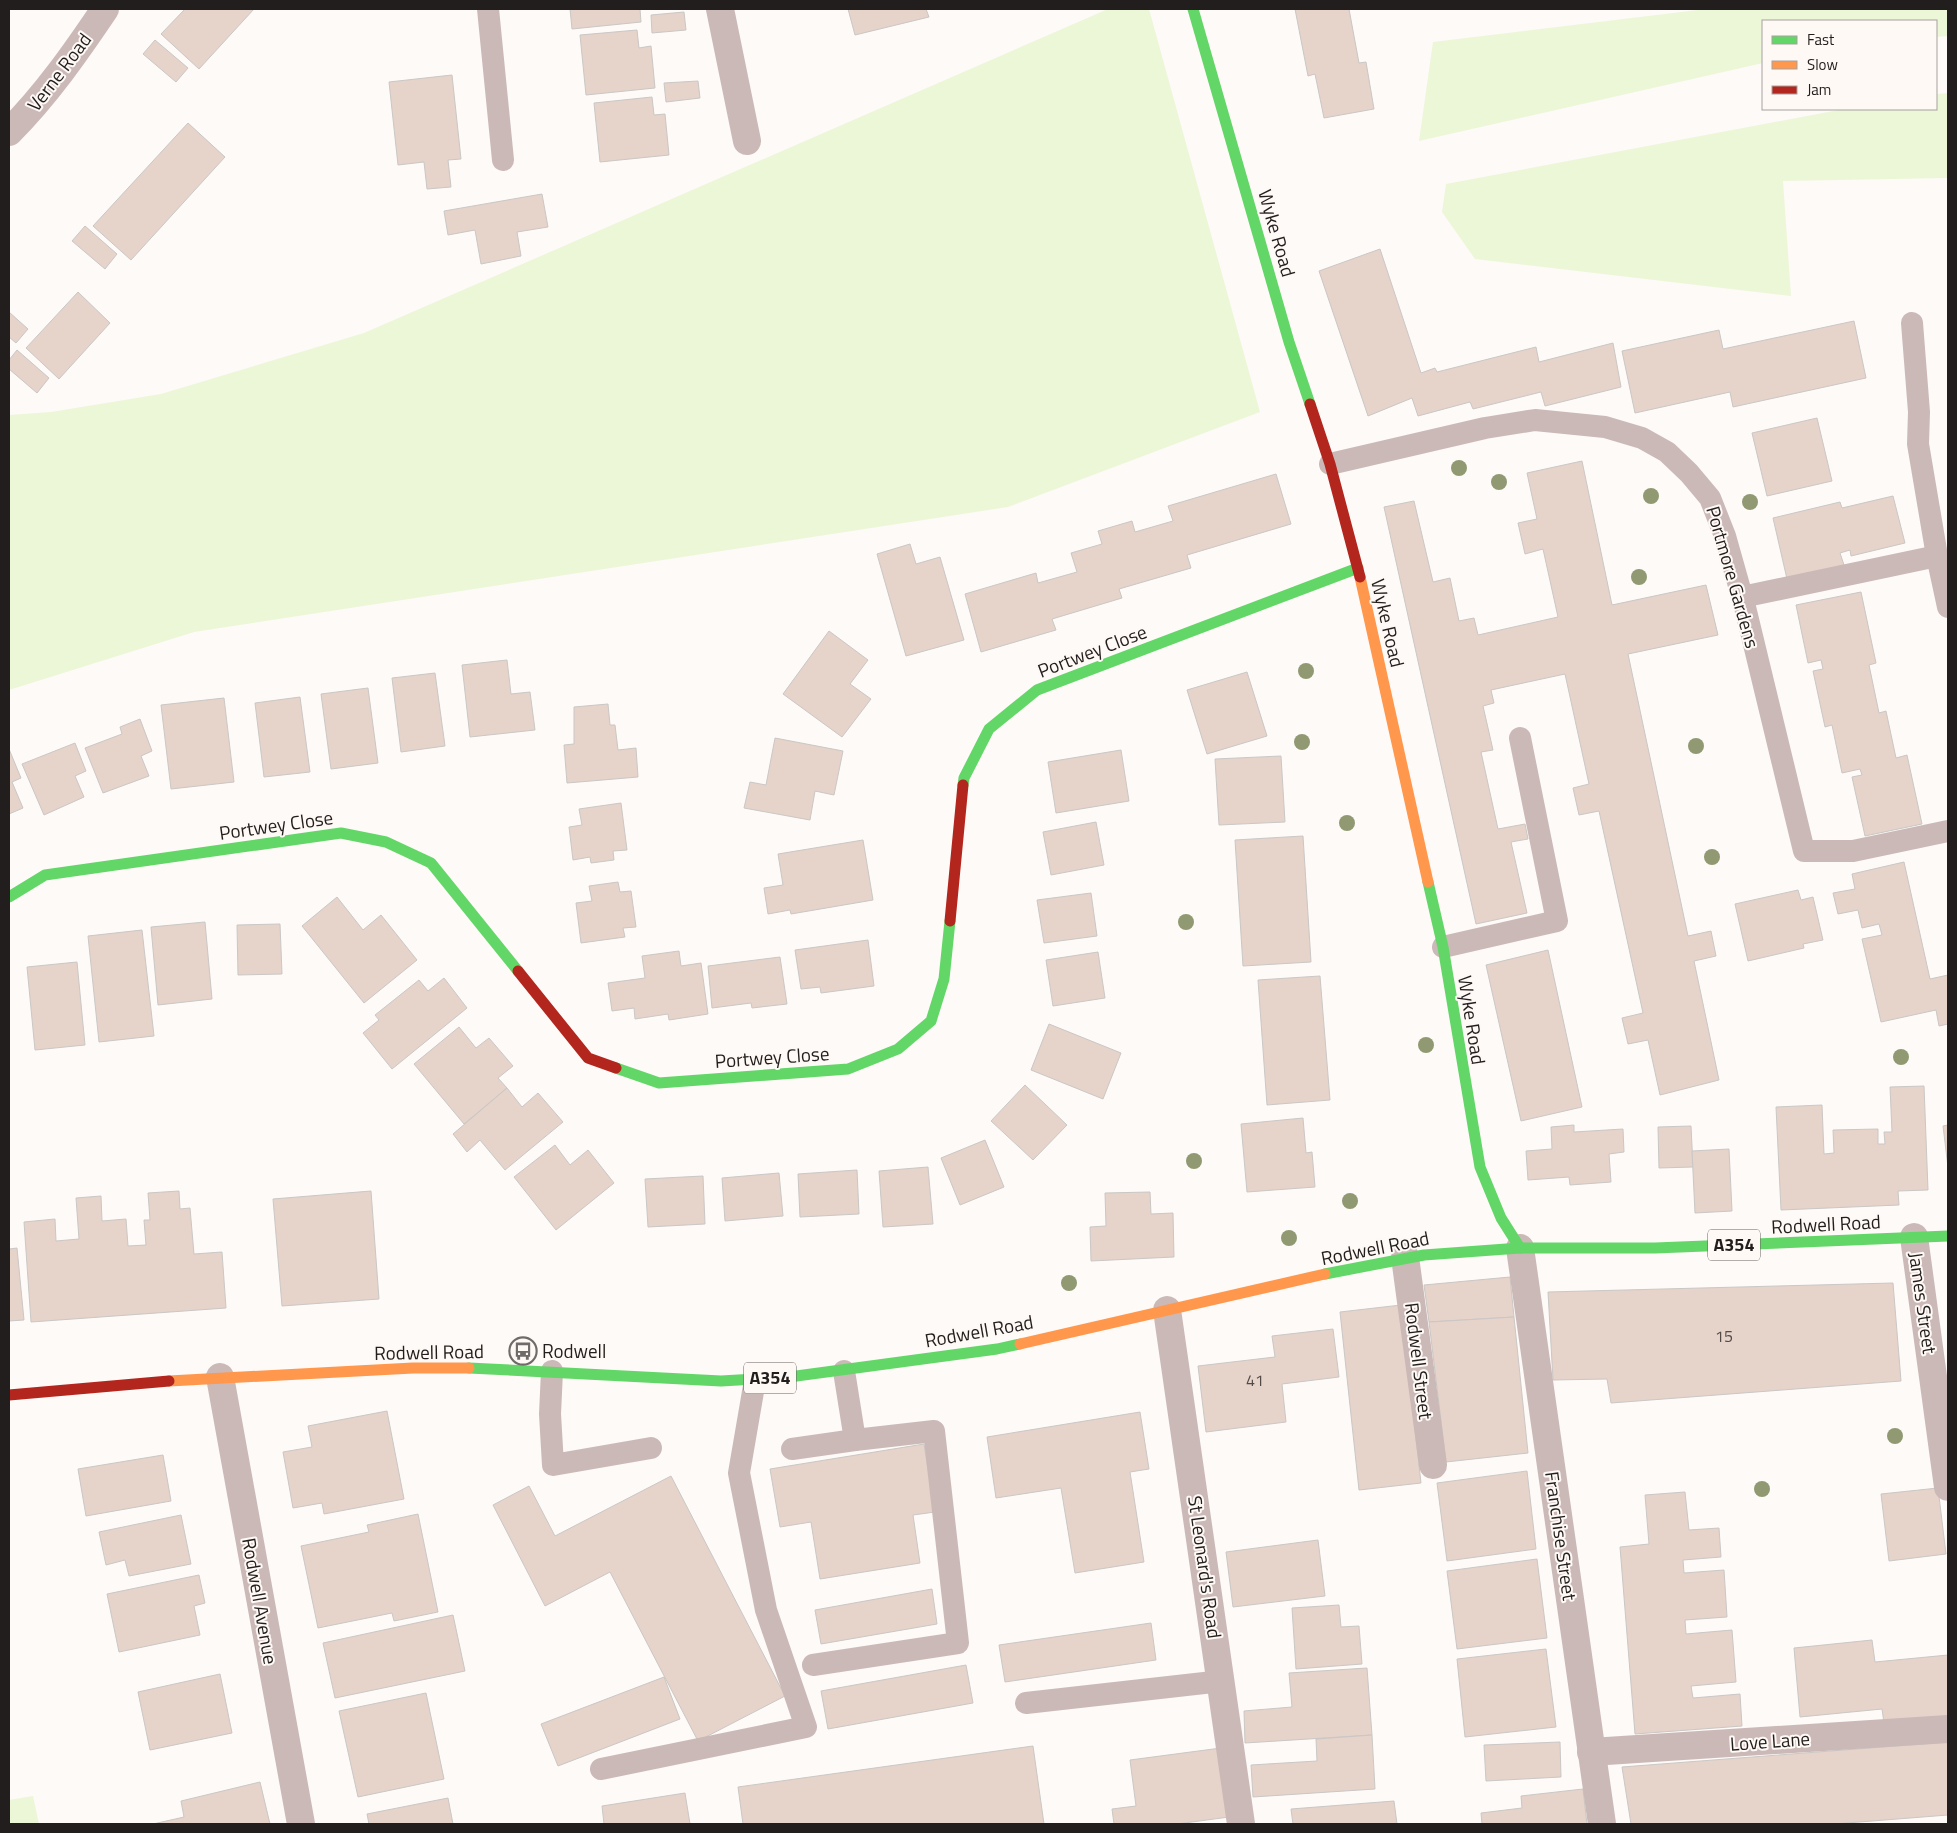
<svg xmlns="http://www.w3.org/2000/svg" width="1957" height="1833" viewBox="0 0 1957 1833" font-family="'Titillium Web',sans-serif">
<rect width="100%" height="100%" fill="#fdfaf8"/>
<g fill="#ecf7d7">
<polygon points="1108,9 1149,9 1260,412 1008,507 194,632 9,690 9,415 51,412 161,394 364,333"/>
<polygon points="1706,9 1948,9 1948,36 1936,37 1936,21 1763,21 1763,63 1419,141 1433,42"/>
<polygon points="1948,93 1948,178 1783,181 1791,296 1475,259 1442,212 1446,184 1844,109 1936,109 1936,94"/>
<polygon points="33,1796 39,1824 9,1824 9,1800"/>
</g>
<g fill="#e6d3ca" stroke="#cac7c5">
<polygon points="185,9 254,9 199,69 161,34"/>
<polygon points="570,9 640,9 641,22 572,29"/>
<polygon points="848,9 926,9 929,17 855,35"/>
<polygon points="1295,9 1349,9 1359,63 1366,62 1374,109 1324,118 1315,74 1308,76"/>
<polygon points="684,12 686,30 652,33 651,15"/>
<polygon points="637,30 639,48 651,46 655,88 586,95 580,35"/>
<polygon points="155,40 188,68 176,82 143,54"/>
<polygon points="452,75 461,159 448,160 451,187 427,189 424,162 398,165 389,82"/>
<polygon points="698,81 700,98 666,102 664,83"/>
<polygon points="652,97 654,115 665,114 669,155 600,162 594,103"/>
<polygon points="188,123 225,157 131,260 93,226"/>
<polygon points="542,194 548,227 517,232 521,256 481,264 475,230 448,235 444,211"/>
<polygon points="85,226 117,254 105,269 72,241"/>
<polygon points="1380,249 1421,373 1435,368 1437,372 1536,347 1539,362 1613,343 1621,387 1545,406 1541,392 1473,409 1470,402 1418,416 1412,398 1368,416 1319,271"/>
<polygon points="78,292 110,323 59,379 26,348"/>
<polygon points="9,312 28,329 16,343 9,337"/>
<polygon points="1854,321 1866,378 1733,407 1730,392 1635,413 1622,351 1719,330 1723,349"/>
<polygon points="17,350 49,378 37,393 9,369 9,360"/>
<polygon points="1817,418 1832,481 1767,496 1752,433"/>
<polygon points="1582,461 1612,605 1706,585 1718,635 1628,654 1688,936 1711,931 1716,956 1694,961 1719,1080 1660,1095 1648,1040 1628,1044 1622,1018 1643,1013 1599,811 1579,815 1573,788 1589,784 1565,674 1491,690 1494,703 1483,706 1493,750 1481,752 1498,829 1525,824 1528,839 1511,842 1527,913 1476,924 1384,507 1414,501 1433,582 1450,578 1459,621 1474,618 1478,635 1558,617 1543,549 1525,554 1518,523 1537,519 1527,473"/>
<polygon points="1276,474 1291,524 1187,555 1191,568 1119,589 1122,598 1052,619 1056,630 981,652 965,594 1036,573 1038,583 1077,572 1071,553 1102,544 1098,531 1132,521 1135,532 1173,521 1168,506"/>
<polygon points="1893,496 1905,543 1851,556 1850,550 1840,553 1844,565 1787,579 1773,518 1840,502 1842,508"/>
<polygon points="910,544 916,564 940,557 964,640 906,656 877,554"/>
<polygon points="1861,592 1876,663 1869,665 1879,713 1886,711 1896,758 1907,755 1922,824 1865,836 1852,777 1862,775 1860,769 1842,773 1832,725 1825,727 1813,671 1823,669 1821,660 1808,663 1796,605"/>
<polygon points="829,631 868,660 850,684 871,699 842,737 783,694"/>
<polygon points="507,660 511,694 530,692 535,730 470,737 462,665"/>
<polygon points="1247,672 1267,736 1207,754 1187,690"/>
<polygon points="435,673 445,746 401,752 392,678"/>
<polygon points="368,688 378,763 331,769 321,694"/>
<polygon points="300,697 310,772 264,777 255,703"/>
<polygon points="224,698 234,782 171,789 161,705"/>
<polygon points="608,704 610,725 615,725 618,750 636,748 638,777 567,783 564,745 574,744 574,707"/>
<polygon points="140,719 152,751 141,756 149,776 103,793 85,748 122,734 120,727"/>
<polygon points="775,738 843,751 834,795 815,791 810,820 744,808 750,782 766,785"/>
<polygon points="75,743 86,771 75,776 84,797 44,815 22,764"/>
<polygon points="9,749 21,778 12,782 23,808 9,814"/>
<polygon points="1121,750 1129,801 1056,813 1048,762"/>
<polygon points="1281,756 1285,822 1219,825 1215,759"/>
<polygon points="621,803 627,850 613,851 614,860 591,863 590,857 573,860 569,827 582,825 579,809"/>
<polygon points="1096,822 1104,865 1051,875 1043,832"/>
<polygon points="1303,836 1311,962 1243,966 1235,840"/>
<polygon points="863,840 873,900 791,914 790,910 768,914 764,888 783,885 778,854"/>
<polygon points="1904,862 1930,979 1948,975 1948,1024 1939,1026 1936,1010 1881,1022 1862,939 1882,935 1879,924 1862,928 1858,910 1838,914 1833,893 1855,889 1852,874"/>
<polygon points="618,882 620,892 631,891 636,927 623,928 625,937 581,943 576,903 592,901 589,886"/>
<polygon points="1798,890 1801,900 1813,897 1823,940 1803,944 1804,948 1748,961 1735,904"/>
<polygon points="1091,893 1097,936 1044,943 1037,900"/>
<polygon points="337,897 363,930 381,915 417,960 364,1003 302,926"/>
<polygon points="205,922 212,999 158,1005 151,927"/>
<polygon points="280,924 282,974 238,975 237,925"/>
<polygon points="142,930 154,1036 99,1042 88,936"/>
<polygon points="868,940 874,986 821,993 820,987 801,989 795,950"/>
<polygon points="1548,950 1582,1107 1521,1121 1486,965"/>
<polygon points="679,951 681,966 701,963 708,1014 669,1020 668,1014 635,1019 634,1008 612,1011 608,983 645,978 642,956"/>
<polygon points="1098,952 1105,998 1053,1006 1046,960"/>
<polygon points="780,957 787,1004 752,1008 751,1003 712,1008 708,966"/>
<polygon points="77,962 85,1045 35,1050 27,967"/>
<polygon points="1320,976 1330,1100 1267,1105 1258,980"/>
<polygon points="444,978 467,1008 392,1069 363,1033 379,1020 375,1015 419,980 428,991"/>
<polygon points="1049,1024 1121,1053 1103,1099 1031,1070"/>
<polygon points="459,1027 476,1048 489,1038 513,1066 498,1078 507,1088 464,1124 414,1064"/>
<polygon points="1025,1085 1067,1125 1033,1160 991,1121"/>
<polygon points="1924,1086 1928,1190 1898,1191 1899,1205 1781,1210 1776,1107 1822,1105 1824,1154 1834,1153 1833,1130 1878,1129 1878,1144 1885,1144 1884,1132 1892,1132 1890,1087"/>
<polygon points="507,1088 522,1107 538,1093 563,1122 505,1170 480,1140 467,1152 453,1134"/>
<polygon points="1303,1118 1306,1153 1312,1152 1315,1187 1247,1192 1241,1124"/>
<polygon points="1574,1125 1574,1132 1623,1129 1624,1152 1609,1154 1611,1182 1570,1185 1569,1177 1528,1180 1526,1151 1552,1149 1551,1127"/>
<polygon points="1948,1125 1948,1167 1943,1126"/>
<polygon points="1691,1126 1693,1167 1659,1168 1658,1127"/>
<polygon points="985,1140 1004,1187 960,1205 941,1158"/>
<polygon points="555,1145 570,1165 588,1150 614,1183 556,1230 514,1177"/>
<polygon points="1729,1149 1732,1211 1695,1213 1692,1151"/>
<polygon points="928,1167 933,1224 883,1227 879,1171"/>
<polygon points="857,1170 859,1214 800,1217 798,1174"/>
<polygon points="779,1173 783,1216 725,1221 722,1178"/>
<polygon points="703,1176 705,1224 648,1227 645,1179"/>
<polygon points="179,1191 180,1209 190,1208 194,1254 222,1252 226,1308 31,1322 24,1222 55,1219 56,1241 79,1239 76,1198 101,1196 102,1221 126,1219 128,1246 146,1245 144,1220 150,1220 148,1193"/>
<polygon points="371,1191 379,1299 282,1306 273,1199"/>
<polygon points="1150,1192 1151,1214 1173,1213 1174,1257 1091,1261 1090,1227 1106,1226 1105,1193"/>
<polygon points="17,1248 24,1320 9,1321 9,1249"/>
<polygon points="1510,1277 1514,1317 1429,1322 1424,1285"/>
<polygon points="1893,1283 1901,1381 1611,1403 1607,1379 1553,1380 1548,1292"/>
<polygon points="1401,1305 1421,1483 1359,1490 1340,1312"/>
<polygon points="1514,1317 1528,1453 1446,1462 1429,1322"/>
<polygon points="1333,1329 1339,1377 1282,1384 1286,1422 1206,1432 1198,1366 1275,1357 1272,1336"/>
<polygon points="387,1411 404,1499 324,1514 322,1503 293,1508 283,1452 312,1447 308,1426"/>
<polygon points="1140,1412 1149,1469 1130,1472 1144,1562 1075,1573 1061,1488 996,1498 987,1437"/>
<polygon points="924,1444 935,1512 913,1515 920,1563 820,1579 811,1522 780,1527 770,1469"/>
<polygon points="163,1455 171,1501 86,1516 78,1469"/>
<polygon points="1527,1471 1536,1549 1447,1561 1437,1483"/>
<polygon points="671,1476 785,1696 698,1741 610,1572 545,1606 493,1505 529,1486 555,1536"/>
<polygon points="1938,1488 1946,1554 1889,1561 1881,1494"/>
<polygon points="1685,1492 1689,1530 1719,1528 1721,1557 1683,1560 1684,1573 1724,1570 1727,1617 1685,1620 1686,1634 1732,1630 1736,1682 1691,1686 1693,1698 1740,1694 1742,1726 1635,1734 1620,1547 1649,1544 1645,1495"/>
<polygon points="418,1514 438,1612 394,1621 392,1613 318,1628 301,1546 369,1532 367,1525"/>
<polygon points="181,1515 191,1564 129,1576 125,1560 106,1565 99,1532"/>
<polygon points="1318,1540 1325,1596 1233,1607 1226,1552"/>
<polygon points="1537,1559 1547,1638 1457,1649 1447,1571"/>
<polygon points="199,1575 205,1603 194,1606 200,1635 119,1652 107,1594"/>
<polygon points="932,1589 937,1624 821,1644 815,1610"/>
<polygon points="1339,1605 1341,1627 1359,1626 1362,1664 1296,1669 1292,1608"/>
<polygon points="453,1615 465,1671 335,1698 323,1643"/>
<polygon points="1151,1623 1156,1660 1005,1682 999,1645"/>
<polygon points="1872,1640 1875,1662 1948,1655 1948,1716 1884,1723 1882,1709 1800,1717 1794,1648"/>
<polygon points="1546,1649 1556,1727 1465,1737 1457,1659"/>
<polygon points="966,1665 973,1703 828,1729 821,1691"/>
<polygon points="1367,1668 1372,1735 1245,1743 1244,1711 1292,1707 1289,1673"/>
<polygon points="220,1674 232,1733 150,1750 138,1692"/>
<polygon points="664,1677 680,1719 558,1766 541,1724"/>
<polygon points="426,1693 444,1779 358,1797 339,1711"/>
<polygon points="1372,1735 1375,1789 1253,1797 1251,1765 1317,1761 1316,1739"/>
<polygon points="1560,1742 1561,1777 1486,1781 1484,1745"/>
<polygon points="1948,1742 1948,1815 1834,1824 1631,1824 1622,1767"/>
<polygon points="1033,1746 1044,1824 743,1824 738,1787"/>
<polygon points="1221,1748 1229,1817 1177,1824 1114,1824 1112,1809 1136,1806 1130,1760"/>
<polygon points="260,1782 270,1824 153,1824 184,1817 181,1801"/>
<polygon points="1583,1789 1587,1824 1482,1824 1481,1813 1522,1808 1521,1796"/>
<polygon points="685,1793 690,1824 604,1824 602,1806"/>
<polygon points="448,1798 453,1824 369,1824 367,1814"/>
<polygon points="1394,1801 1397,1824 1293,1824 1291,1809"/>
</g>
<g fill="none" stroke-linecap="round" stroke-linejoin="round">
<g stroke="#cbb9b7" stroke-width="22">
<polyline points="488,9 503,160"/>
<polyline points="1912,323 1919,412 1918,444 1937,556 1948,607"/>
<polyline points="1330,464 1485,428 1535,420 1605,427 1642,438 1667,452 1689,473 1710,498 1725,536 1745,607 1804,851 1853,851 1948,831"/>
<polyline points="1742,597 1937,556"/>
<polyline points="1443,947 1557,921 1520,738"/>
<polyline points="552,1371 550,1414 553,1465 651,1448"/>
<polyline points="792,1449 855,1440"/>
<polyline points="813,1665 958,1643 934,1431 855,1440 844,1371"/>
<polyline points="1026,1703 1222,1681"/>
<polyline points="601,1769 806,1727 766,1610 739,1473 755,1380"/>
</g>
<g stroke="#cbb9b7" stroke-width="28">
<polyline points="720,9 747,141"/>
<path d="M9 132C46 95 76 52 105 9"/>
<polyline points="1914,1237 1948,1487"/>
<polyline points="1520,1248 1602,1824"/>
<polyline points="1405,1257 1433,1465"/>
<polyline points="1167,1310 1241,1824"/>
<polyline points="220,1377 301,1824"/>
<polyline points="1591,1752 1948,1729"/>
</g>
<g stroke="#63d668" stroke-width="11">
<polyline points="1193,9 1289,342 1310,404"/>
<polyline points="963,785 964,778 989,729 1037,690 1358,568"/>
<polyline points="1428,882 1443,947 1480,1167 1501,1218 1520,1248"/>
<polyline points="9,897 45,875 341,833 386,842 431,863 518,971"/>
<polyline points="616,1068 659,1083 848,1069 898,1049 931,1021 944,979 950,921"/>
<polyline points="1325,1274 1424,1255 1520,1248 1655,1248 1948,1236"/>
<polyline points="469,1368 721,1381 789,1377 997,1349 1020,1344"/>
</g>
<g stroke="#ff974d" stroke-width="11">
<polyline points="1360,577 1428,882"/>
<polyline points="1020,1344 1325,1274"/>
<polyline points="169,1381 413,1368 469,1368"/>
</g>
<g stroke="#b3261e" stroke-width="11">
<polyline points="1310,404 1330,464 1360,577"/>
<polyline points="950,921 963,785"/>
<polyline points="518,971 588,1058 616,1068"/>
<polyline points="9,1395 169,1381"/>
</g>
</g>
<g fill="#909972">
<circle cx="1459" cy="468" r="8"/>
<circle cx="1499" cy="482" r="8"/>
<circle cx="1651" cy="496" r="8"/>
<circle cx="1750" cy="502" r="8"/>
<circle cx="1639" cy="577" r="8"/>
<circle cx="1306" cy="671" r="8"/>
<circle cx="1302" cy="742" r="8"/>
<circle cx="1696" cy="746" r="8"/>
<circle cx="1347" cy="823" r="8"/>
<circle cx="1712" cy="857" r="8"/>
<circle cx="1186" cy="922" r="8"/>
<circle cx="1426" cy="1045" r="8"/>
<circle cx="1901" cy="1057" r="8"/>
<circle cx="1194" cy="1161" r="8"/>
<circle cx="1350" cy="1201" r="8"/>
<circle cx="1289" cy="1238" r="8"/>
<circle cx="1069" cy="1283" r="8"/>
<circle cx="1895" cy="1436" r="8"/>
<circle cx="1762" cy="1489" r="8"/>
</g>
<defs>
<g id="bus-ring" transform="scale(1.4375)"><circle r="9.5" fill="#fff9f6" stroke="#6e6b6a" stroke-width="1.5"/><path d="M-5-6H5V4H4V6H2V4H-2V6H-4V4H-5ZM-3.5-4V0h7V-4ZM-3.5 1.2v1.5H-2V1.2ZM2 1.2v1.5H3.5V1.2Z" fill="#6e6b6a"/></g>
</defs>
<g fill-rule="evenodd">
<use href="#bus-ring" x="523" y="1351"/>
</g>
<g text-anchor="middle" stroke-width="4" stroke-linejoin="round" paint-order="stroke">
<g font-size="16" fill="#524b48">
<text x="1724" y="1342">15</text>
<text x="1255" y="1386">41</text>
</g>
<g fill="#fff9f6" stroke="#64605e" stroke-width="1">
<rect x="1708" y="1229.5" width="52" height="31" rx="4"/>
<rect x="744" y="1362.5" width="52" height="31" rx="4"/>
</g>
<g font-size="18" font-weight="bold" fill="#211e1d">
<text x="1734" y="1251">A354</text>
<text x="770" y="1384">A354</text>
</g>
<g font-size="19" fill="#211e1d" stroke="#fff9f6">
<text transform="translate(59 72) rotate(-53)" y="7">Verne Road</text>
<text transform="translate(1277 233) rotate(74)" y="7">Wyke Road</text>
<text transform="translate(1733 577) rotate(74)" y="7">Portmore Gardens</text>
<text transform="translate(1388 623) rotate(77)" y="7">Wyke Road</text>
<text transform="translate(1092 651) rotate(-21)" y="7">Portwey Close</text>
<text transform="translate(276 825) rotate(-8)" y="7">Portwey Close</text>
<text transform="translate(1472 1020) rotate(81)" y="7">Wyke Road</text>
<text transform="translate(772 1057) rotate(-4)" y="7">Portwey Close</text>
<text transform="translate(1826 1224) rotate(-3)" y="7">Rodwell Road</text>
<text transform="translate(1375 1248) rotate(-11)" y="7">Rodwell Road</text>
<text transform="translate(1923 1303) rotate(82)" y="7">James Street</text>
<text transform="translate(979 1331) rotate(-10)" y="7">Rodwell Road</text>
<text transform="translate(429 1352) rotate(-1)" y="7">Rodwell Road</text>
<text transform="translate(1419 1361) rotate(83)" y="7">Rodwell Street</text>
<text transform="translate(1561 1536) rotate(82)" y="7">Franchise Street</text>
<text transform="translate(1205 1567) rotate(82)" y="7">St Leonard's Road</text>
<text transform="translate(260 1601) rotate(80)" y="7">Rodwell Avenue</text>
<text transform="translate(1770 1741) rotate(-4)" y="7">Love Lane</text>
</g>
<g font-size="19" fill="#211e1d" stroke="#fff9f6" text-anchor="start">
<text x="542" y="1358">Rodwell</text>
</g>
</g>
<rect width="1957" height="1833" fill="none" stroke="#211e1d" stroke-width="20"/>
<rect x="1762" y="20" width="175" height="90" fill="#fff9f6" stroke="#a6a19f"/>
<rect x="1772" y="36" width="25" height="8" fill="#63d668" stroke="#a6a19f"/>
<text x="1807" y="45" font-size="15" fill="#211e1d">Fast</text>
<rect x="1772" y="61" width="25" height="8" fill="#ff974d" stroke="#a6a19f"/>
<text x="1807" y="70" font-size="15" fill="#211e1d">Slow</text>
<rect x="1772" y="86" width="25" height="8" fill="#b3261e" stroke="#a6a19f"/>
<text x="1807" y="95" font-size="15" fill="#211e1d">Jam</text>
</svg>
